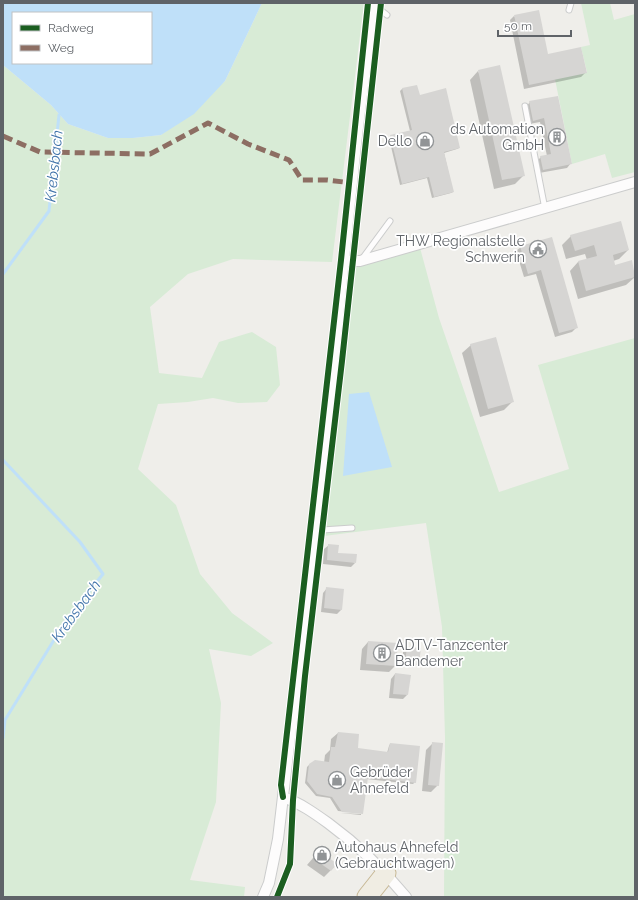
<svg xmlns="http://www.w3.org/2000/svg" width="638" height="900" viewBox="0 0 638 900" font-family="Raleway,sans-serif">
<rect width="100%" height="100%" fill="#efeeea"/>
<g fill="#d8ebd6">
<polygon points="262,3 364,3 332,262 233,259 188,274 150,307 159,373 202,378 219,342 252,332 276,347 280,385 267,402 238,403 213,398 188,402 158,404 138,469 176,505 200,574 232,613 273,643 251,656 209,649 221,703 216,802 190,880 245,887 244,897 3,897 3,65 51,105 68,124 108,138 133,138 161,135 225,81"/>
<polygon points="581,3 610,3 614,20 635,14 635,172 612,178 605,154 572,164 555,79 587,72 581,47 590,45"/>
<polygon points="419,244 439,318 499,492 569,469 538,365 635,338 635,897 444,897 445,738 442,627 426,523 324,536 343,361 334,362 344,261"/>
</g>
<g fill="#bfe0f9" fill-rule="evenodd">
<path d="M3 3H262L225 81 194 114 161 135 133 138H108L68 124 51 105 3 65ZM13 13H151V63H13Z"/>
<polygon points="369,392 392,467 343,476 349,394"/>
</g>
<g fill="#0003">
<polygon points="514,16 548,55 586,72 581,77 524,89 510,20"/>
<polygon points="478,71 524,175 515,184 494,189 470,80"/>
<polygon points="416,86 419,96 459,148 457,149 444,153 453,192 451,193 432,198 427,178 400,185 389,138 391,136 410,131 400,91 402,89"/>
<polygon points="557,97 571,163 567,168 539,173 537,161 541,157 547,156 540,122 529,124 526,107 530,102"/>
<polygon points="571,236 628,250 619,259 613,261 615,266 631,262 635,277 626,285 578,299 570,271 578,262 587,260 585,254 566,259 562,245"/>
<polygon points="551,238 576,328 572,332 555,337 536,274 524,277 516,251 521,247"/>
<polygon points="471,345 513,401 504,410 480,417 462,353"/>
<polygon points="329,545 337,553 355,563 351,567 323,564 324,549"/>
<polygon points="327,588 341,610 337,614 321,612 323,593"/>
<polygon points="368,642 395,666 389,672 360,670 362,649"/>
<polygon points="407,648 418,663 414,668 402,666 403,652"/>
<polygon points="395,674 407,695 403,699 389,698 391,679"/>
<polygon points="338,733 357,749 387,753 389,746 390,744 415,782 413,784 366,779 362,813 338,811 330,798 316,796 305,783 307,767 309,765 324,763 325,755 330,750 331,739"/>
<polygon points="433,743 438,785 431,792 422,791 426,750"/>
<polygon points="340,813 361,814 361,815"/>
<polygon points="319,851 336,865 324,877 307,865"/>
</g>
<g fill="none" stroke-linecap="round" stroke-linejoin="round">
<g stroke="#bfe0f9" stroke-width="3">
<polyline points="3,274 49,211 59,115"/>
<polyline points="3,460 80,542 103,574 65,622 5,720 3,738"/>
</g>
</g>
<g fill="#d6d5d3">
<polygon points="539,10 548,54 581,47 587,73 529,85 514,15"/>
<polygon points="500,65 525,176 502,180 478,70"/>
<polygon points="417,85 420,95 446,88 460,148 444,152 454,192 434,197 429,177 402,184 390,135 412,130 402,88"/>
<polygon points="558,96 572,164 543,170 540,156 551,154 544,118 533,121 529,101"/>
<polygon points="621,221 629,250 613,255 615,265 632,260 635,277 586,291 578,261 597,256 594,245 575,251 570,235"/>
<polygon points="552,237 578,328 559,333 541,270 528,274 520,246"/>
<polygon points="496,337 514,402 488,409 470,344"/>
<polygon points="328,544 339,545 338,553 357,554 356,563 327,560"/>
<polygon points="326,587 344,589 342,610 324,608"/>
<polygon points="368,641 398,643 396,666 366,664"/>
<polygon points="407,647 421,648 419,664 405,662"/>
<polygon points="395,673 411,675 408,695 393,694"/>
<polygon points="338,732 359,734 358,748 388,752 390,743 420,746 416,783 368,777 363,814 342,812 332,797 317,794 307,781 309,764 315,760 329,762 331,747 335,747"/>
<polygon points="432,742 443,743 439,786 428,785"/>
<polygon points="319,850 337,864 331,871 313,858"/>
</g>
<g fill="none" stroke-linecap="round" stroke-linejoin="round">
<g stroke="#cbcccc" stroke-width="7">
<g id="lane">
<polyline points="373,4 387,15"/>
<polyline points="569,10 571,3"/>
<polyline points="525,106 545,209"/>
<polyline points="362,259 390,221"/>
<polyline points="338,319 346,320"/>
<polyline points="315,529 322,530 352,528"/>
</g>
</g>
<g stroke="#cbcccc" stroke-width="12">
<g id="street">
<polyline points="344,261 360,261 635,182"/>
<path d="M283 797C300 803 314 813 328 823 358 845 382 868 406 897"/>
<polyline points="263,897 269,883 278,839 327,422 356,144 373,3"/>
</g>
</g>
<g stroke="#c8b996" stroke-width="21">
<polyline id="highway" points="367,897 386,873"/>
</g>
<use href="#lane" stroke="#fdfcfc" stroke-width="5"/>
<use href="#street" stroke="#fdfcfc" stroke-width="10"/>
<use href="#highway" stroke="#f0ede3" stroke-width="19"/>
<polyline stroke="#8d6e63" stroke-width="5" stroke-dasharray="10 5" stroke-linecap="butt" points="3,136 40,152 150,154 208,123 248,144 289,160 302,180 327,180 352,183"/>
<g stroke="#fff" stroke-width="8">
<g id="cycleway">
<polyline points="283,797 281,785 341,260 368,3"/>
<polyline points="277,897 290,864 293,800 305,676 342,361 381,3"/>
</g>
</g>
<use href="#cycleway" stroke="#1b5e20" stroke-width="6"/>
</g>
<defs>
<g id="building-ring" transform="scale(0.9)"><circle r="9.5" fill="#fff" stroke="#919496" stroke-width="1.5"/><path d="M-4-6H4V6H1V3H-1V6H-4ZM-2.5-4.3h1.7v1.8h-1.7ZM.8-4.3h1.7v1.8H.8ZM-2.5-1h1.7V.8h-1.7ZM.8-1h1.7V.8H.8Z" fill="#919496"/></g>
<g id="shop-ring" transform="scale(0.9)"><circle r="9.5" fill="#fff" stroke="#919496" stroke-width="1.5"/><path d="M-5-2.5h2.3a2.7 3.5 0 0 1 5.4 0H5L5.5 6h-11ZM-1.5-2.5h3a1.5 2.3 0 0 0-3 0Z" fill="#919496"/></g>
<g id="civic-ring" transform="scale(0.9)"><circle r="9.5" fill="#fff" stroke="#919496" stroke-width="1.5"/><path d="M-.6-6.5H3V-4.5H.6V-3L4-1V1h2V6H-6V1h2V-1L-.6-3ZM-1.2 2.5V6h2.4V2.5Z" fill="#919496"/></g>
</defs>
<g fill-rule="evenodd">
<use href="#building-ring" x="557" y="137"/>
<use href="#shop-ring" x="425" y="141"/>
<use href="#civic-ring" x="538" y="249"/>
<use href="#building-ring" x="382" y="653"/>
<use href="#shop-ring" x="337" y="780"/>
<use href="#shop-ring" x="322" y="855"/>
</g>
<g text-anchor="middle" stroke-width="3.5" stroke-linejoin="round" paint-order="stroke">
<g font-size="14" fill="#5f6368" stroke="#fff" text-anchor="end">
<text x="544" y="134">ds Automation<tspan x="544" dy="16">GmbH</tspan></text>
<text x="412" y="146">Dello</text>
<text x="525" y="246">THW Regionalstelle<tspan x="525" dy="16">Schwerin</tspan></text>
<text x="395" y="650" text-anchor="start">ADTV-Tanzcenter<tspan x="395" dy="16">Bandemer</tspan></text>
<text x="350" y="777" text-anchor="start">Gebrüder<tspan x="350" dy="16">Ahnefeld</tspan></text>
<text x="335" y="852" text-anchor="start">Autohaus Ahnefeld<tspan x="335" dy="16">(Gebrauchtwagen)</tspan></text>
</g>
<g font-size="15" font-style="italic" fill="#4174aa" stroke="#fff">
<text transform="translate(54 166) rotate(-84)" y="5">Krebsbach</text>
<text transform="translate(76 611) rotate(-54)" y="5">Krebsbach</text>
</g>
</g>
<rect width="638" height="900" fill="none" stroke="#5f6368" stroke-width="8"/>
<rect x="12" y="12" width="140" height="52" fill="#ffffff" stroke="#bfc1c3"/>
<rect x="20" y="25" width="20" height="6" fill="#1b5e20" stroke="#bfc1c3"/>
<text x="48" y="32" font-size="12" fill="#5f6368">Radweg</text>
<rect x="20" y="45" width="20" height="6" fill="#8d6e63" stroke="#bfc1c3"/>
<text x="48" y="52" font-size="12" fill="#5f6368">Weg</text>
<path d="M498 30v6h73v-6" fill="none" stroke="#5f6368" stroke-width="2"/>
<text x="504" y="30" font-size="12" fill="#5f6368" stroke="#ffffff" stroke-width="3" paint-order="stroke">50 m</text>
</svg>
